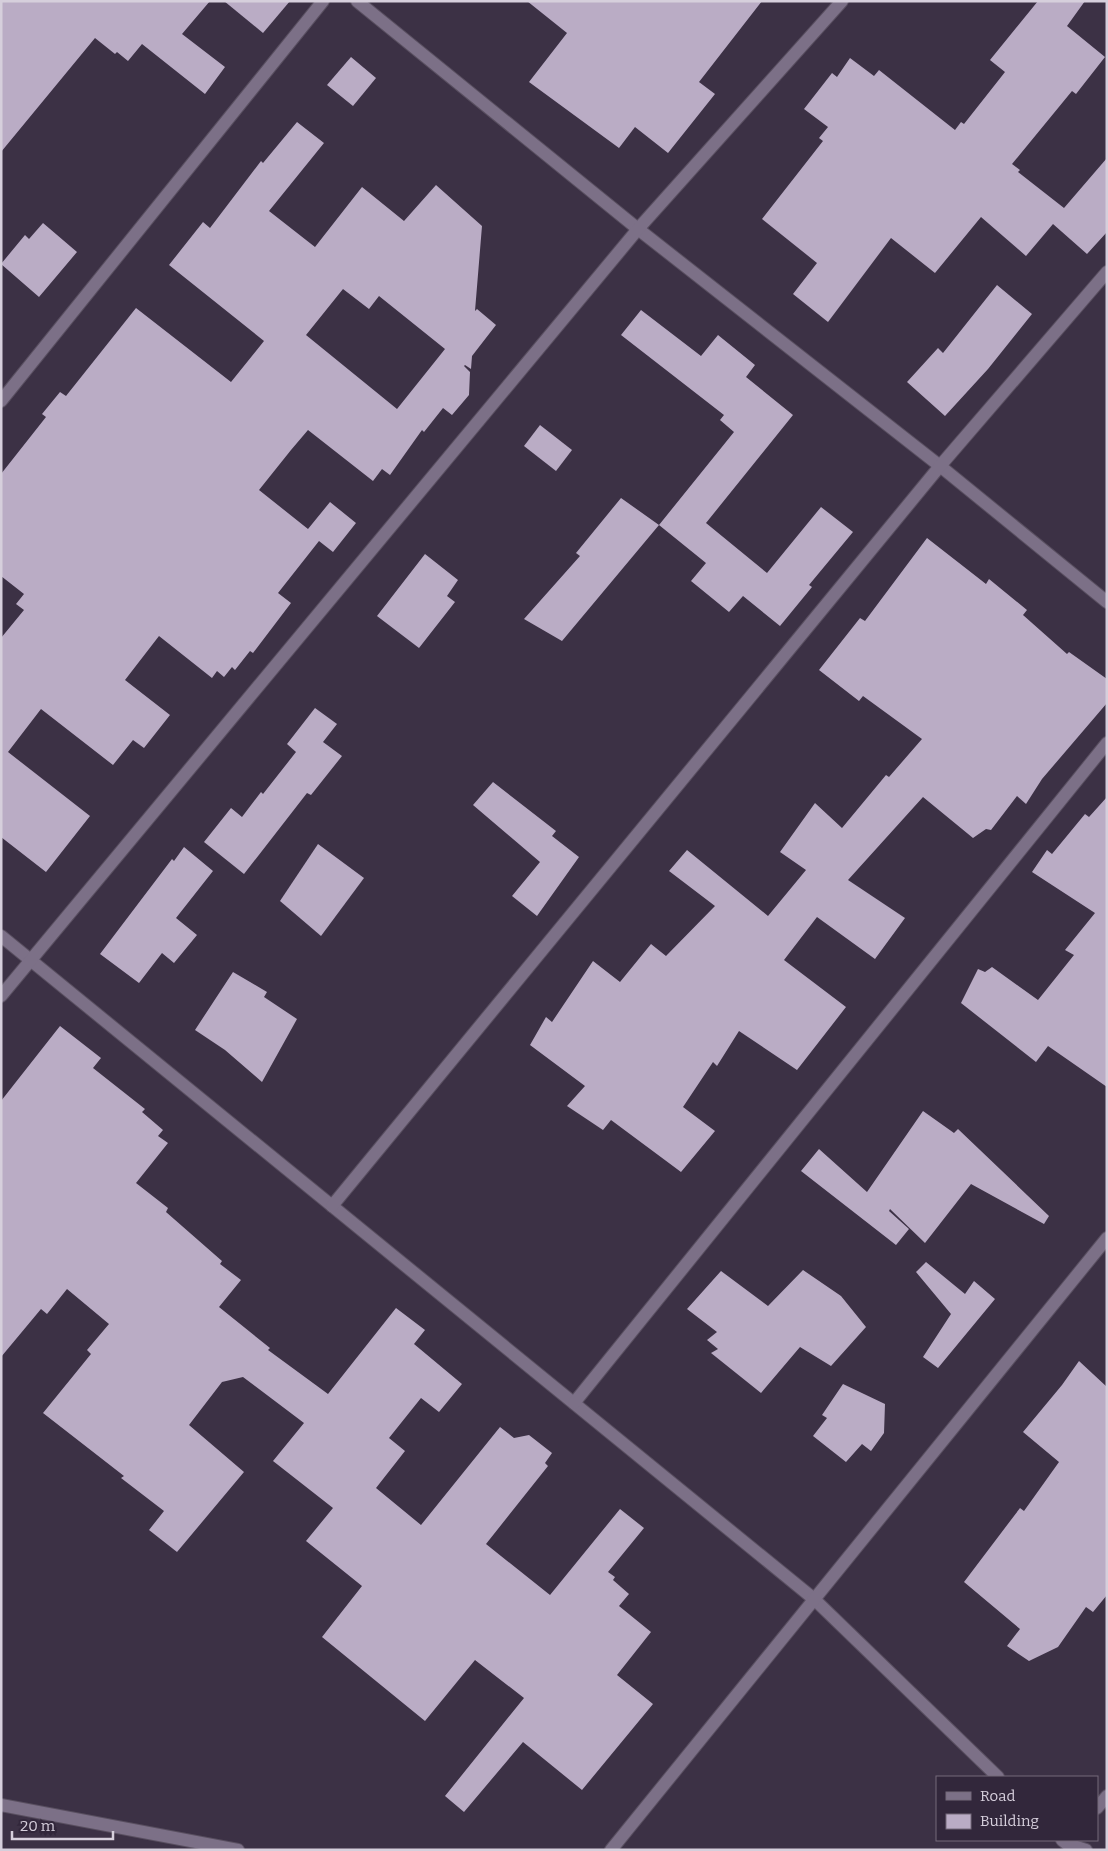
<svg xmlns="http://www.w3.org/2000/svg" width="1108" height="1851" viewBox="0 0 1108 1851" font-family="Bitter,serif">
<rect width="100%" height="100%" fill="#3c3145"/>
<g fill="#baacc5" fill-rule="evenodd">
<polygon points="1,1 210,1 182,34 225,67 205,94 142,44 128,61 117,52 115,54 95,38 1,152"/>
<polygon points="224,1 290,1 263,33"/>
<polygon points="527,1 762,1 699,82 715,94 668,153 635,127 619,148 529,82 567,33"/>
<polygon points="1038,1 1085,1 1067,26 1105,57 1076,94 1072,91 1012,164 1020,170 1018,172 1064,208 1107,158 1107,232 1087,254 1053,224 1026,256 981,217 935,273 891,238 828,322 793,294 817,263 762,219 823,141 819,138 828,127 804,109 832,73 837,77 850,58 874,76 879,70 955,130 961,122 964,124 1005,72 990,60"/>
<polygon points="351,57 376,78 353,106 327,85"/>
<path d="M297 122 324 143 269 211 315 247 362 187 404 221 436 185 482 226 475 311 477 309 496 325 472 356 471 369 465 365 464 366 470 372 469 395 452 415 443 408 424 432 422 430 390 475 382 469 373 481 308 430 291 450 259 490 308 529 330 502 356 523 333 552 319 541 278 593 291 603 253 653 250 651 235 670 232 667 224 677 217 671 212 678 159 636 125 680 170 715 144 748 133 740 113 765 41 709 8 752 90 816 46 872 1 837V638L24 610 16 604 24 594 1 576V474L46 417 42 414 60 392 66 396 136 308 231 382 264 341 169 265 203 222 210 228 261 161 263 163ZM343 289 369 309 379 296 445 349 397 409 306 335Z"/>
<polygon points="43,223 77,252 39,297 1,264 25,235 29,239"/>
<polygon points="997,285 1032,314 988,369 945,416 907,382 938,348 943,353"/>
<polygon points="641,310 701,356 718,335 755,365 746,377 793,415 706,523 767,573 821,507 853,532 809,585 812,587 780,626 743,596 729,612 691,581 706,563 659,525 734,432 720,420 724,415 621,335"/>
<polygon points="540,425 572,450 556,471 524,446"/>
<polygon points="621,498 659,525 562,641 524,619 580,556 576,553"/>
<polygon points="927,538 986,584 989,579 1027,610 1023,615 1067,654 1069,652 1107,679 1107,703 1042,779 1026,804 1017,796 991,830 986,829 973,838 923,797 848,880 905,918 875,959 817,917 784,960 846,1007 797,1070 739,1031 717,1066 713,1062 683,1107 715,1131 681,1172 611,1120 603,1130 567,1106 585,1086 530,1045 546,1017 552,1022 593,961 620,982 651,944 666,956 715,906 669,871 687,850 768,916 806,870 780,852 815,803 842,828 886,775 889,777 922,739 863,696 859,701 819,670 860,618 865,621"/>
<polygon points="425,554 458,580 447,596 455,602 419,648 377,616"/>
<polygon points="315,708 337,724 323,742 342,756 311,795 307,793 244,874 204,842 231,808 242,817 261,792 263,794 296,752 287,744"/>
<polygon points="493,782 556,831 552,836 579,857 537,916 512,896 540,862 473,805"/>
<polygon points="1107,797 1107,1087 1048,1046 1036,1062 961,1003 978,969 985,972 992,967 1038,1000 1074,955 1065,950 1095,913 1032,872 1047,850 1052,854 1085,814 1089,817"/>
<polygon points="318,844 364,878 321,936 280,901"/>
<polygon points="184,847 213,871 176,918 197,935 174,963 162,953 139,983 100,954 172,859 174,861"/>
<polygon points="233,972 267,992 264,997 297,1019 262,1082 225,1050 195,1030"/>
<polygon points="60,1026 101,1058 93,1068 145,1109 142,1112 163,1130 158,1136 168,1143 136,1183 168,1208 166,1212 222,1261 220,1264 241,1280 219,1307 270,1348 268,1350 328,1394 396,1308 425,1330 414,1344 462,1384 439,1412 421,1398 389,1438 405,1451 376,1488 421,1525 500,1427 514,1438 529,1435 552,1453 545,1463 548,1466 486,1544 550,1595 620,1509 644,1528 608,1572 615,1577 613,1580 629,1594 619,1606 651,1632 617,1675 653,1704 582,1790 523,1742 464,1812 445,1796 524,1698 475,1660 425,1721 322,1637 362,1586 306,1541 333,1508 273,1461 304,1423 243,1377 222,1382 189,1425 244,1472 177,1552 149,1530 164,1511 121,1478 124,1476 43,1413 91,1354 87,1350 109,1324 67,1289 47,1314 41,1309 1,1357 1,1101"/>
<polygon points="923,1111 954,1133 958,1129 1049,1216 1044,1224 971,1184 925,1243 890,1209 889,1211 909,1229 896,1245 801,1171 819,1149 867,1192"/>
<polygon points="926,1262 965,1294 974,1281 995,1299 938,1368 923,1357 951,1314 916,1272"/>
<polygon points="803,1270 841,1296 866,1327 831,1366 800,1347 761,1393 711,1353 718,1349 707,1340 717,1332 687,1309 721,1271 768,1306"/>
<polygon points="1079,1361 1107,1387 1107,1595 1093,1612 1086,1607 1058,1647 1029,1661 1007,1646 1020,1629 964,1582 1020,1508 1024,1511 1059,1462 1023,1432 1062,1385"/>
<polygon points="843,1384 885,1404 884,1433 871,1451 862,1444 846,1462 813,1436 827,1418 822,1415"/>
</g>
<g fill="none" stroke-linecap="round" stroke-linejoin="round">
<g stroke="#594f60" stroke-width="14">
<g id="street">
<polyline points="357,1 638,229 940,466 1107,602"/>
<polyline points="1,401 323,1"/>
<polyline points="1,936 814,1599 998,1777"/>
<polyline points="332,1206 940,466 1107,272"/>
<polyline points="574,1403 1107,743"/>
<polyline points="1097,1808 1107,1796"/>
<polyline points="1062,1840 1067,1844 1086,1850"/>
<polyline points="611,1850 1107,1238"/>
</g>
</g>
<g stroke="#594f60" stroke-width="14">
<g id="secondary">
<polyline points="1,996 638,229 842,1"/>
<polyline points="1,1805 238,1850"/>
</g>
</g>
<use href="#street" stroke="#7c7087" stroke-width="12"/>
<use href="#secondary" stroke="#7c7087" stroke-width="12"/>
</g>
<rect width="1108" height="1851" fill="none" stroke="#d6cfdc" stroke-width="5"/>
<rect x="936" y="1776" width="162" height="65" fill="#32273b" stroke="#746a7b"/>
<rect x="946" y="1792" width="25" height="8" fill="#7c7087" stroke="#746a7b"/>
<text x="980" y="1801" font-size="15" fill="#d6cfdc">Road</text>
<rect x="946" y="1814" width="25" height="15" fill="#baacc5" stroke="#746a7b"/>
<text x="980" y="1826" font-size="15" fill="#d6cfdc">Building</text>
<path d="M12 1831v8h101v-8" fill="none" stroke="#d6cfdc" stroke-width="2.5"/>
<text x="20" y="1831" font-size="15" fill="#d6cfdc" stroke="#32273b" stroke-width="4" paint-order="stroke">20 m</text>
</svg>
